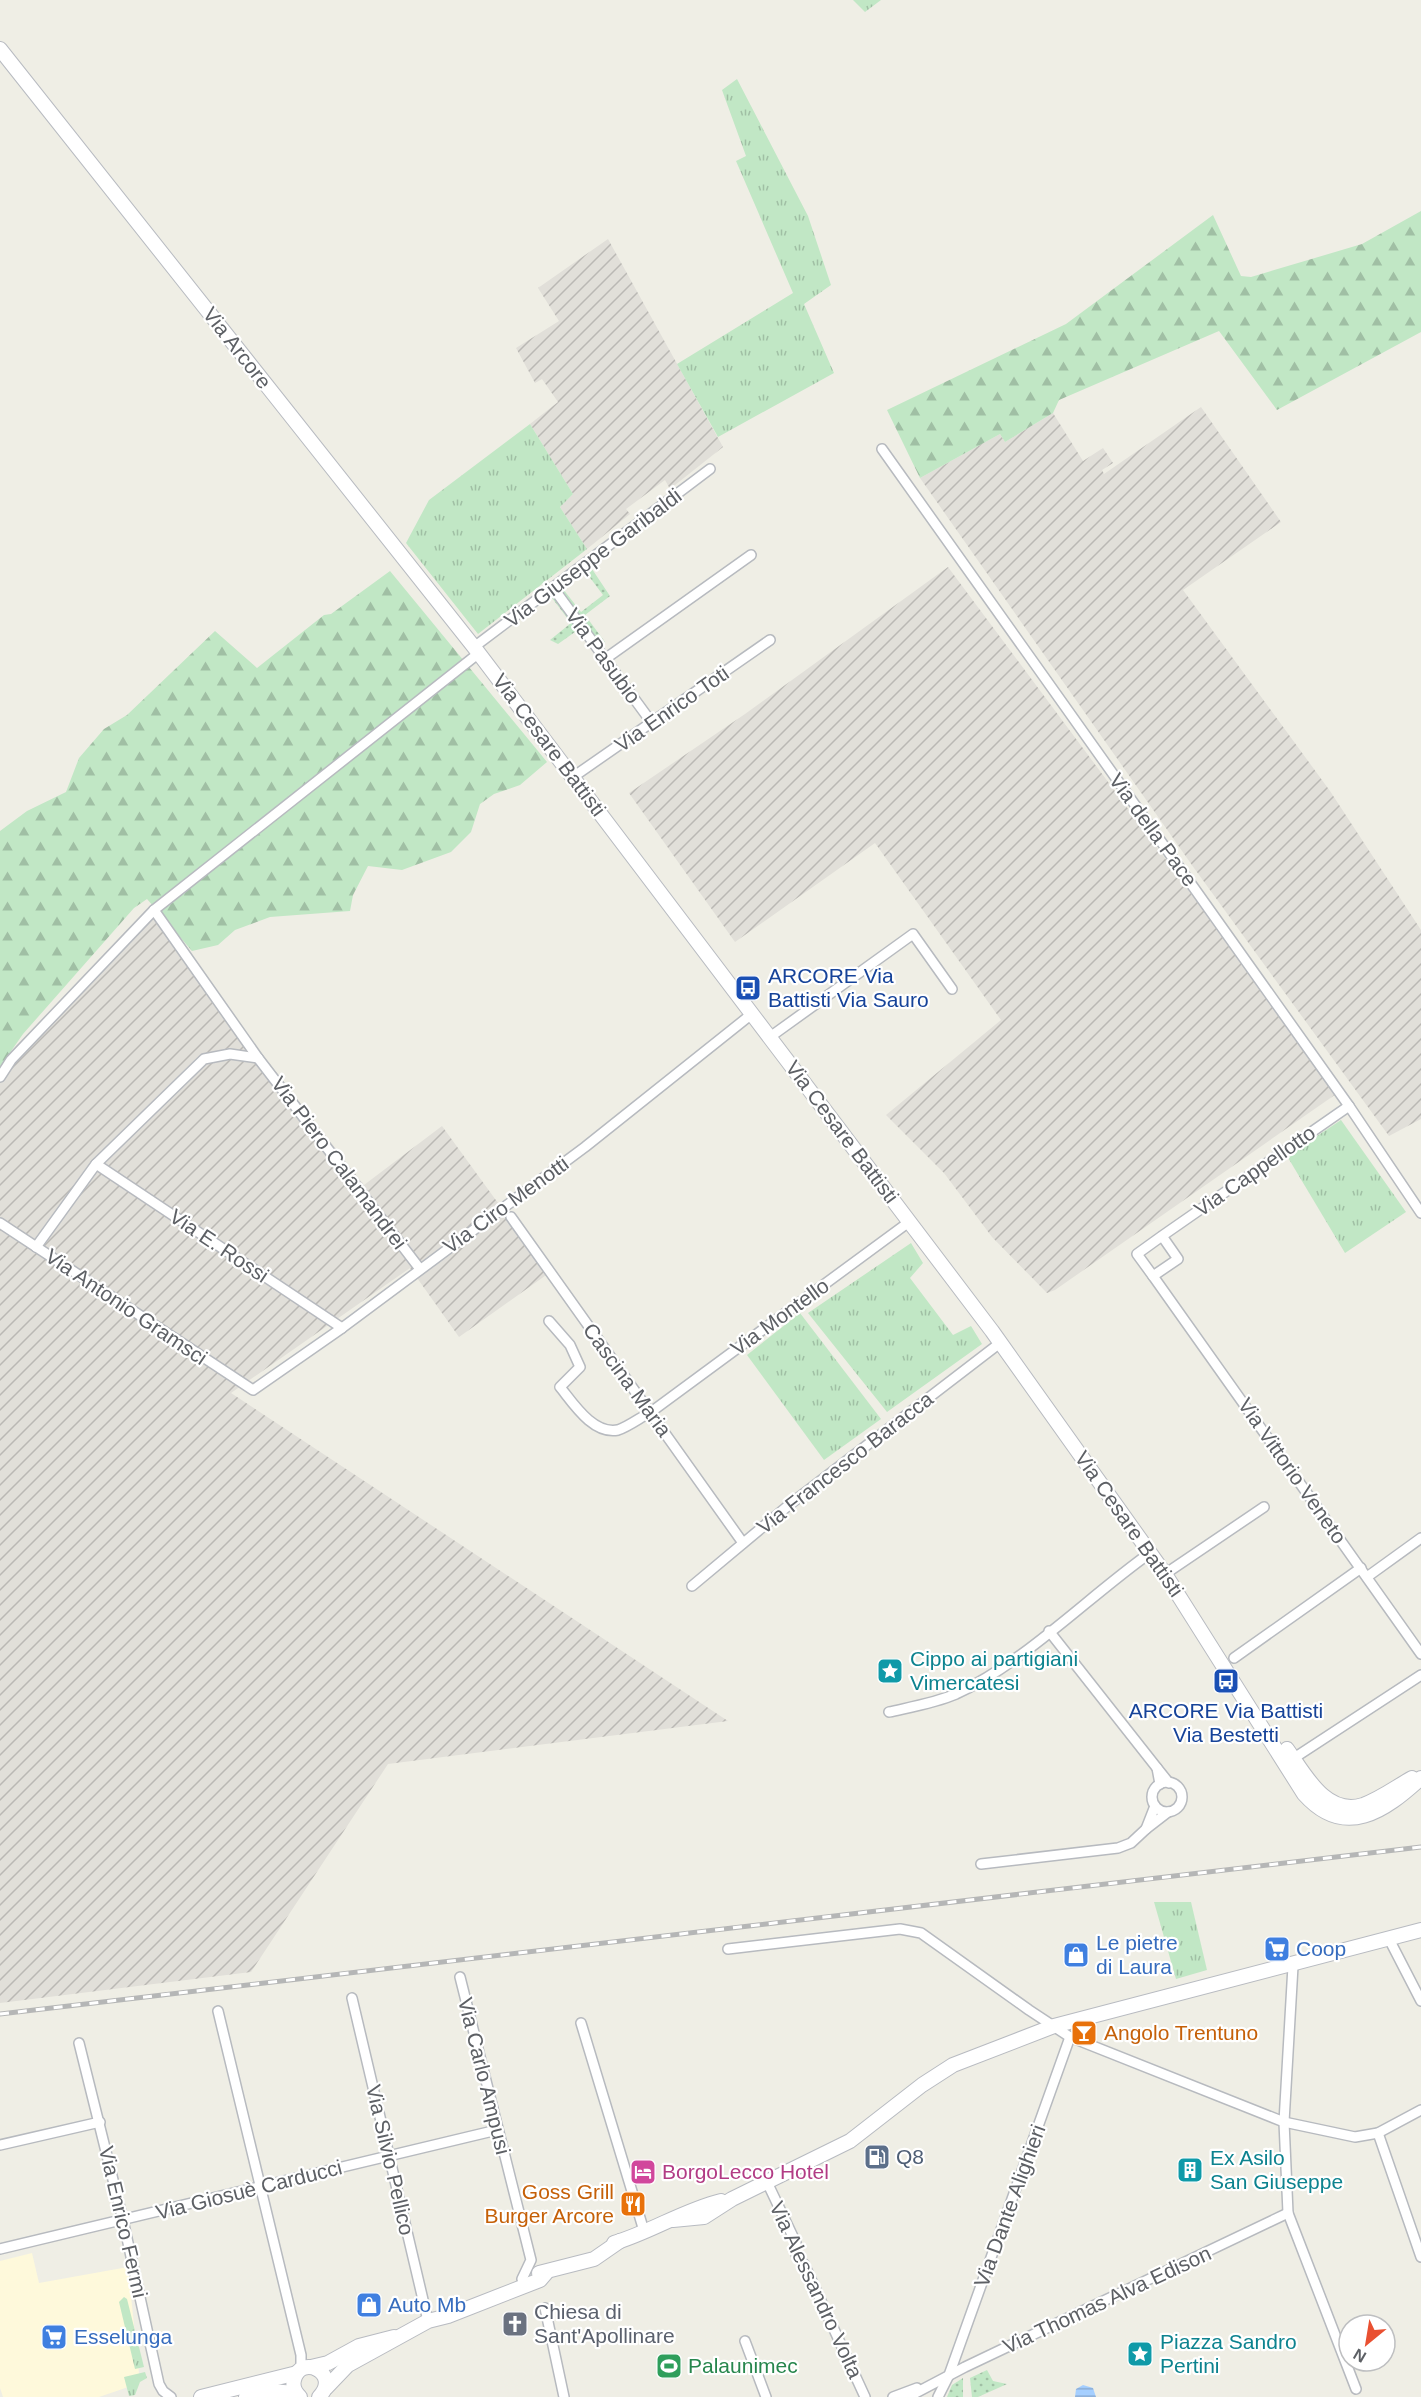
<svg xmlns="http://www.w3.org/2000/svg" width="1421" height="2397" viewBox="0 0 1421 2397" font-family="Arial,sans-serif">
<defs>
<pattern id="industrial-furrows" width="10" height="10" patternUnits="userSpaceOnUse" patternTransform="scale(1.5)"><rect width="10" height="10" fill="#e1dfd9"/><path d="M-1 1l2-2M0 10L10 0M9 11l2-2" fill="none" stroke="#bab8b4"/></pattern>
<pattern id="grass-tufts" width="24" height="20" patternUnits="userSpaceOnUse" patternTransform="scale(1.5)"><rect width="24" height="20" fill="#c1e7c5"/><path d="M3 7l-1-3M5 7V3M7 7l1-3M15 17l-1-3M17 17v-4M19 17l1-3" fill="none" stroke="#a0bfa4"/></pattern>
<pattern id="forest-firs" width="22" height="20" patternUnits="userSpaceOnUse" patternTransform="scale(1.5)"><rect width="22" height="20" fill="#c1e7c5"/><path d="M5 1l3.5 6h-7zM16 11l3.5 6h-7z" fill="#a0bfa4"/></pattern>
<pattern id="garden-dots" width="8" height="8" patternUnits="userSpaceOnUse" patternTransform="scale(1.5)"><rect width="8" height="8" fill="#c1e7c5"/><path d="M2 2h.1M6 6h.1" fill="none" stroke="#a0bfa4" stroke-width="1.8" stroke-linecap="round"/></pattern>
<pattern id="water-rules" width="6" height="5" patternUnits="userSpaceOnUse" patternTransform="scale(1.5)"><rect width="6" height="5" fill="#a5cfff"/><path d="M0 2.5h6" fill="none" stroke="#8aabd2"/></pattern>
</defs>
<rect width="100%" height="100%" fill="#efeee5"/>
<polygon fill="#fef9db" points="32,2253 39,2283 128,2267 140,2383 99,2397 3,2397 0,2388 0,2261"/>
<g fill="url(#industrial-furrows)">
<polygon points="608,239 723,447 670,489 665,480 626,509 630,514 587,549 560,507 573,494 530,424 558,402 542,379 535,383 516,348 559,321 538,288"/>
<polygon points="1201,407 1281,522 1183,590 1330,791 1421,930 1421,1119 1389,1136 1194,868 920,478 1000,434 1005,442 1053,413 1083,461 1103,448 1113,463 1102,470 1104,474"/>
<polygon points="948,567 1339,1092 1055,1290 1047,1293 992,1237 944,1173 886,1115 1001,1020 875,843 735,942 629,793 745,714"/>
<polygon points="149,909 364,1185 442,1126 549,1273 459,1337 410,1268 231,1393 728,1721 388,1764 251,1972 0,2003 0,1069"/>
</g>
<g fill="url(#grass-tufts)">
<polygon points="853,0 881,0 865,12"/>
<polygon points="737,79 808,216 831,285 804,304 834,373 718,437 677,364 793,293 736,161 746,156 722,90"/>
<polygon points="530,424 573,494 560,507 587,549 478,634 406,543 429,500"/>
<polygon points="1341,1120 1406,1212 1345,1253 1287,1156"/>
<polygon points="911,1243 923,1263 910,1278 953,1335 971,1326 982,1344 887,1412 808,1313"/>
<polygon points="800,1313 881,1419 824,1460 747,1355"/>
<polygon points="1154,1902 1191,1902 1207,1970 1176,1979"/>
<polygon points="124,2297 127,2299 144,2367 135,2369 119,2302"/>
<polygon points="145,2372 147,2378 140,2382 135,2395 129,2396 124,2377"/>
</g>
<g fill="url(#forest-firs)">
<polygon points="1421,211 1421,332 1277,410 1219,331 1059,400 1053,413 1005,442 1000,434 920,478 887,410 1066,324 1213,215 1241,276 1251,277 1362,244"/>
<polygon points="390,571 547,762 520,785 494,794 480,804 471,832 451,852 402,870 368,866 353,895 350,911 270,917 235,930 218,945 192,951 147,899 134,908 23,1034 0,1067 0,831 27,811 66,792 79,758 104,729 127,715 215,631 257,668 324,615 331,614"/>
</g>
<g fill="url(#garden-dots)">
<polygon points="592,569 610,596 585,615 605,642 597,648 582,627 558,644 550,640 571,623 552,598 563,589 581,612 603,595 585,571"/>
<polygon points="987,2370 993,2381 1007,2384 978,2397 972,2397 970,2378"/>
<polygon points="963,2378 963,2397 947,2397 952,2385"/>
</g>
<polygon fill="url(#water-rules)" points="1083,2385 1093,2388 1096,2397 1075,2397 1076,2389"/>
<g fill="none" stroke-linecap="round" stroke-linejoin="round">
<g stroke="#b7babf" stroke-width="12">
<g id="street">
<polyline points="882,449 1349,1106 1421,1213"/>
<polyline points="554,589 652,723"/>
<polyline points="474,647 710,469"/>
<polyline points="605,659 751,555"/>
<polyline points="573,777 770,640"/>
<polyline points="154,910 258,1058 420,1269"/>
<polyline points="770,1037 913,934 952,989"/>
<polyline points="0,1077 11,1060 154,910 479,653"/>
<polyline points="96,1164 342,1328"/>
<polyline points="511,1217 743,1543"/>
<polyline points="0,1223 253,1390 342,1328 585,1147 753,1013"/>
<polyline points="1162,1236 1178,1259 1153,1276 1137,1254 1162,1236 1349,1106"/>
<polyline points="36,1247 96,1164 204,1059 230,1054 258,1058"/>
<polyline points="1153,1276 1421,1654"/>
<path d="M549 1321 570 1345 580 1367 560 1387C573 1403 593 1435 618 1430 628 1427 641 1417 651 1412L909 1222"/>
<polyline points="1165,1574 1264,1507"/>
<polyline points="1367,1577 1421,1538"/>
<polyline points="692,1586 789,1505 1000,1343"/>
<polyline points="1049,1631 1157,1768"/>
<polyline points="1234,1658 1361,1568"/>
<path d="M889 1712C911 1707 935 1703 956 1694 1024 1663 1088 1597 1150 1553"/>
<polyline points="1291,1760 1421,1675"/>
<circle cx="1167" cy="1797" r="15"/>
<polyline points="1160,1784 1157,1768 1169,1783"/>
<polyline points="1155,1806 1146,1829 1168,1812"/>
<polyline points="981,1864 1118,1848 1131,1843 1146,1829"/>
<polyline points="1389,1939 1421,2001"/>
<polyline points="728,1949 900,1929 921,1933 1029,2010 1070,2037 1284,2122 1355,2137 1378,2133 1421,2110"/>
<polyline points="1293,1966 1284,2122 1288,2213 1356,2389"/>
<polyline points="460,1977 531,2260 522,2279"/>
<polyline points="352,1998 428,2321"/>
<polyline points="218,2011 301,2355 301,2369"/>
<polyline points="581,2023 644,2231"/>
<polyline points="79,2043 123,2220 159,2384 163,2391 171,2397"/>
<polyline points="1378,2133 1421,2257"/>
<polyline points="0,2145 100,2122"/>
<path d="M767 2182 796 2243C794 2253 796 2257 804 2264L865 2397"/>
<polyline points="0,2249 497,2130"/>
<polyline points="545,2308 564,2397"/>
<polyline points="745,2341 766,2397"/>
<polyline points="893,2397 917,2388"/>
<polyline points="908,2397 965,2367 1288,2213"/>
<polyline points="938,2397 949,2375 1070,2037"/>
</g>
</g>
<g stroke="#b8bbc1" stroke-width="16">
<g id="secondary">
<path d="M0 49 474 647 992 1331 1165 1574 1304 1794C1345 1840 1385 1811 1421 1778"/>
<path d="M1287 1749C1304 1773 1326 1817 1363 1805 1380 1799 1396 1787 1412 1778"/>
<polyline points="673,2220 704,2217 732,2199 850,2141 922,2085 953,2065 1054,2026 1421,1930"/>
<path d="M614 2243C651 2232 684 2210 721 2201"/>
<polyline points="539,2273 594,2259 620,2241"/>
<polyline points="311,2367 328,2363 359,2346 394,2337"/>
<polyline points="326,2388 348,2365 428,2321 448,2316 540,2280 546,2273"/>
<polyline points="201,2397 297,2373"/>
<polyline points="246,2397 270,2391 296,2393"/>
<path d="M300 2397C295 2392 292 2387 294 2380 300 2353 342 2373 319 2397"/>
</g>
</g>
<use href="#street" stroke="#fff" stroke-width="9"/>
<use href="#secondary" stroke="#fff" stroke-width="14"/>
<g stroke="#b5b6b6" stroke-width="5">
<polyline id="rail" points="0,2014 1421,1847"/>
</g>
<use href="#rail" stroke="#fff" stroke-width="3" stroke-dasharray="9" stroke-linecap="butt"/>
</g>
<defs>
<g id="bus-square" transform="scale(1.35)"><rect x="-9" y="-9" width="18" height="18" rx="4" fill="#1a4fb4" stroke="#fff"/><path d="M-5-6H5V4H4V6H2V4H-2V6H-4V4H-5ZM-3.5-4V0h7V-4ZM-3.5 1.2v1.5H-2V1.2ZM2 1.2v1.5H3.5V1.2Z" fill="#fff"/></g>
<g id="sight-square" transform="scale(1.35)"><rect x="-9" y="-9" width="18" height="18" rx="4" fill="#0f9aa8" stroke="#fff"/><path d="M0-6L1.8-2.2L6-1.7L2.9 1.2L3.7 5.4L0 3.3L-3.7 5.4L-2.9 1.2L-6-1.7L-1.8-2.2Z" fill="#fff"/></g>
<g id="supermarket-square" transform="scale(1.35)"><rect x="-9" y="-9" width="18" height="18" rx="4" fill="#3f7fe0" stroke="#fff"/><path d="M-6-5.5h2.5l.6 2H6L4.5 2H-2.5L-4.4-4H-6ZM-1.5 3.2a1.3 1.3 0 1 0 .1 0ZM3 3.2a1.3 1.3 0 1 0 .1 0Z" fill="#fff"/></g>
<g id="shop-square" transform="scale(1.35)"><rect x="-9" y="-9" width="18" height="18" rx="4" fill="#3f7fe0" stroke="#fff"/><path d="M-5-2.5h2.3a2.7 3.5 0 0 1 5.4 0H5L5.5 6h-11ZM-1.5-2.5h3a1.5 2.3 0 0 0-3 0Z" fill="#fff"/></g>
<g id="bar-square" transform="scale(1.35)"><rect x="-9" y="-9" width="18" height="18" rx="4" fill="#e8710a" stroke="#fff"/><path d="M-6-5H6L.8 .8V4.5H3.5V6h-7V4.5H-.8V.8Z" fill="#fff"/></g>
<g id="fuel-square" transform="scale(1.35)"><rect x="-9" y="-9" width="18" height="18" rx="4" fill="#5c6f8a" stroke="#fff"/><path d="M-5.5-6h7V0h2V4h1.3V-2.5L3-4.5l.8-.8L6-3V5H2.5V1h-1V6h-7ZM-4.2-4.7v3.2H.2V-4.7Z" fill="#fff"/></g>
<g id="building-square" transform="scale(1.35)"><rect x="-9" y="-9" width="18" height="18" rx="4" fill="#0f9aa8" stroke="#fff"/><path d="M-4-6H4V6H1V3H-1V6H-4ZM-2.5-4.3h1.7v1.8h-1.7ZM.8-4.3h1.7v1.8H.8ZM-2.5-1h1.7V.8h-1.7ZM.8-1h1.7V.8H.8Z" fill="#fff"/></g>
<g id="hotel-square" transform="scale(1.35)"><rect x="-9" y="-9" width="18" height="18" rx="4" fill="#d1479c" stroke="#fff"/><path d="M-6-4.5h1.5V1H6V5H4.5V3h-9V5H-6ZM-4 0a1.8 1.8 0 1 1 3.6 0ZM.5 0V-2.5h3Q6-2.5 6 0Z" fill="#fff"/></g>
<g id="restaurant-square" transform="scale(1.35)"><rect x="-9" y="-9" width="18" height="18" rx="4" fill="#e8710a" stroke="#fff"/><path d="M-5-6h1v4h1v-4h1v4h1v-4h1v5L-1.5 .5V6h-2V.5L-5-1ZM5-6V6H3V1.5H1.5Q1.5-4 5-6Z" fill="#fff"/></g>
<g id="church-square" transform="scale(1.35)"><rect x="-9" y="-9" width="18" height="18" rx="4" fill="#6b7280" stroke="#fff"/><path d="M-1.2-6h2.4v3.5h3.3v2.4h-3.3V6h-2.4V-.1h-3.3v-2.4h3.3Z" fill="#fff"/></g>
<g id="stadium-square" transform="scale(1.35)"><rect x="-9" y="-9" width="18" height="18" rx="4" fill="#2e9e5b" stroke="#fff"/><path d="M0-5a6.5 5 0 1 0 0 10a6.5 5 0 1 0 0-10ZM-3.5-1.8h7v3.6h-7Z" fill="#fff"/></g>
</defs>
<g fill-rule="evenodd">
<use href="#bus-square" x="748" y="988"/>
<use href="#sight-square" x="890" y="1671"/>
<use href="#bus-square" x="1226" y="1681"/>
<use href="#supermarket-square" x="1277" y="1949"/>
<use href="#shop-square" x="1076" y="1955"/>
<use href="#bar-square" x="1084" y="2033"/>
<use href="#fuel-square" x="877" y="2157"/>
<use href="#building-square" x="1190" y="2170"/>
<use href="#hotel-square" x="643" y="2172"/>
<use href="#restaurant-square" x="633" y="2204"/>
<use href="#shop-square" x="369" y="2305"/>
<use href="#church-square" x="515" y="2324"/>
<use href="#supermarket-square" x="54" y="2337"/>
<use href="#sight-square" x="1140" y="2354"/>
<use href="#stadium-square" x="669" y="2366"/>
</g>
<g text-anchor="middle" stroke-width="4.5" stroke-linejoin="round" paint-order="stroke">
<g font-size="21" fill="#5d6065" stroke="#fff">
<text transform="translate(237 348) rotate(52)" y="7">Via Arcore</text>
<text transform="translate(593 558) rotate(-37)" y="7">Via Giuseppe Garibaldi</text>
<text transform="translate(603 656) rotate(54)" y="7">Via Pasubio</text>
<text transform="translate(672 709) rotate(-35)" y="7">Via Enrico Toti</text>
<text transform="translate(549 745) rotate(53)" y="7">Via Cesare Battisti</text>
<text transform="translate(1153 830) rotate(54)" y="7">Via della Pace</text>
<text transform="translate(842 1132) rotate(53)" y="7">Via Cesare Battisti</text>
<text transform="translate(339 1163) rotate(53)" y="7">Via Piero Calamandrei</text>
<text transform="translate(1255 1171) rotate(-35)" y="7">Via Cappellotto</text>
<text transform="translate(506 1205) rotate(-36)" y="7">Via Ciro Menotti</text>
<text transform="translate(219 1246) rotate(34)" y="7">Via E. Rossi</text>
<text transform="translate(126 1307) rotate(34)" y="7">Via Antonio Gramsci</text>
<text transform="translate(780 1317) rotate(-36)" y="7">Via Montello</text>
<text transform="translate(627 1380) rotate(54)" y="7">Cascina Maria</text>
<text transform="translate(845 1463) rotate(-38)" y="7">Via Francesco Baracca</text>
<text transform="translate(1292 1471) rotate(55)" y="7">Via Vittorio Veneto</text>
<text transform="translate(1129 1524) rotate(55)" y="7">Via Cesare Battisti</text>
<text transform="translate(484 2076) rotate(76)" y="7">Via Carlo Ampusi</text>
<text transform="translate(390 2160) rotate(77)" y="7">Via Silvio Pellico</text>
<text transform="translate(249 2190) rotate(-14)" y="7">Via Giosuè Carducci</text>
<text transform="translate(1010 2206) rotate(-70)" y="7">Via Dante Alighieri</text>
<text transform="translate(123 2222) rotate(77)" y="7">Via Enrico Fermi</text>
<text transform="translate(816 2290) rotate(65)" y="7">Via Alessandro Volta</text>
<text transform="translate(1107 2300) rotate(-25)" y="7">Via Thomas Alva Edison</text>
</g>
<g font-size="21" fill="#164399" stroke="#fff" text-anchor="start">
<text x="768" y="983">ARCORE Via<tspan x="768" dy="24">Battisti Via Sauro</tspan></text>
<text x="1226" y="1718" text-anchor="middle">ARCORE Via Battisti<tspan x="1226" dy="24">Via Bestetti</tspan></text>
</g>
<g font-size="21" fill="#0d838f" stroke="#fff" text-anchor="start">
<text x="910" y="1666">Cippo ai partigiani<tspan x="910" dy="24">Vimercatesi</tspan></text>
<text x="1210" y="2165">Ex Asilo<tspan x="1210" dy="24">San Giuseppe</tspan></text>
<text x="1160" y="2349">Piazza Sandro<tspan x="1160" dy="24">Pertini</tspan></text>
</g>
<g font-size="21" fill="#366cbe" stroke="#fff" text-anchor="start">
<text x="1096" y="1950">Le pietre<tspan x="1096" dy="24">di Laura</tspan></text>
<text x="1296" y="1956">Coop</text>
<text x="388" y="2312">Auto Mb</text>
<text x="74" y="2344">Esselunga</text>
</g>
<g font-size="21" fill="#c56008" stroke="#fff" text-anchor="start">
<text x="1104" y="2040">Angolo Trentuno</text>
<text x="614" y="2199" text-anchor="end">Goss Grill<tspan x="614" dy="24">Burger Arcore</tspan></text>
</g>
<g font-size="21" fill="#4e5e75" stroke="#fff" text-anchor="start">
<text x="896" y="2164">Q8</text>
</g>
<g font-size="21" fill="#b23c85" stroke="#fff" text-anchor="start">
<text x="662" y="2179">BorgoLecco Hotel</text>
</g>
<g font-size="21" fill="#5b616d" stroke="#fff" text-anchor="start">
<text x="534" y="2319">Chiesa di<tspan x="534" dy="24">Sant'Apollinare</tspan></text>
</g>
<g font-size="21" fill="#27864d" stroke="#fff" text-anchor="start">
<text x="688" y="2373">Palaunimec</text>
</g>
</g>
<g transform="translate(1367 2343) rotate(210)"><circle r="28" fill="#ffffff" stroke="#bebfc1" stroke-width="1.5"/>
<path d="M0-4.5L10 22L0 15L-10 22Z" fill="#e95031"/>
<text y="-9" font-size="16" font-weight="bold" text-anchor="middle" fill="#5d6065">N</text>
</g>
</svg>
